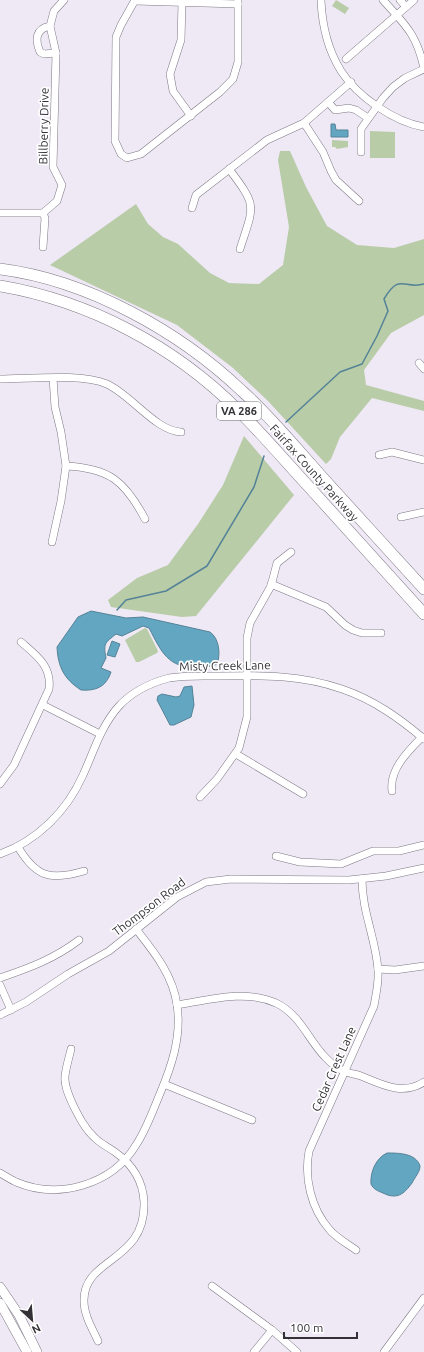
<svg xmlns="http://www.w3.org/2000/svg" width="424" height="1352" viewBox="0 0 424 1352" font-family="Ubuntu,sans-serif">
<rect width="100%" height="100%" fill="#efe8f5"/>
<g fill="#b9cca8">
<polygon points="336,0 349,8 345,14 332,6"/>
<polygon points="370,131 395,132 395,158 370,158"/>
<polygon points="332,140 348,141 348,147 337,149 335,147 332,147"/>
<polygon points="280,151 290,151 306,187 327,226 357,245 394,248 424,239 424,315 391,333 364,370 366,385 424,401 424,411 372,398 340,437 331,459 326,464 268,401 233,368 177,325 50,265 136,204 148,224 163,237 178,244 210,273 229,283 259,284 283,265 289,227 278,160"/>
<polygon points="244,436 294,495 196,616 182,617 111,607 108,600 137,578 168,565 198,524 223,485"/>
<polygon points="145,628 147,629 158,651 157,653 139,662 136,662 125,640"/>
</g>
<g fill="#62a6c1" stroke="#548397">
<polygon points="331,124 335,124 336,130 348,130 348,137 331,137"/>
<path d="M91 611 126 618 143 617 210 632C219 638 221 654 217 664 211 667 205 667 198 667 168 669 161 651 149 628L143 626 122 636 116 634C105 643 103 643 106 658L101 668 111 672C106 687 96 691 81 690 64 679 58 667 57 647L78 617Z"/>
<polygon points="112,641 120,644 115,657 107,655"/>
<polygon points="192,686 194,705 191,717 174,725 170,725 157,700 158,696 162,694 176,697 180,696 184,687"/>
<path d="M387 1153C398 1153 416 1153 420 1166 420 1172 415 1177 412 1183 404 1194 397 1200 383 1193 378 1191 373 1189 371 1184 370 1172 376 1158 387 1153Z"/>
</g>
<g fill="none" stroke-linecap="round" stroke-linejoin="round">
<g stroke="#548397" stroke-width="1.5">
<path d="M286 422 340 372 362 364 377 336 388 311 384 299C400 272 404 290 424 284"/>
<polyline points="117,610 126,600 166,591 207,566 254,487 264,456"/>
</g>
<g stroke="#7e7884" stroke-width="8">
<g id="minor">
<polyline points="135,0 121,25 116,37 115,141 121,154 127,158 141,154 220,92 233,79 238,62 238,0"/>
<path d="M321 0C322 24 328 50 341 71 357 96 394 122 424 127"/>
<path d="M383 0C406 26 416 33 424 68"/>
<polyline points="400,0 406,7"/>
<polyline points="135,1 238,4"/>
<polyline points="182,3 181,40 170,74 173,91 191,116"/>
<path d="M50 26C35 29 35 40 40 52L44 54 56 53"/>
<polyline points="346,59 414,0"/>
<polyline points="328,102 335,110 349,108 356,110 368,118"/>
<polyline points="304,123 323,152 331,171 336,180 359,201"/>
<polyline points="361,152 361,129 383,98 393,87 405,78 424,69"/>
<path d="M229 169C258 207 254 205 240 249"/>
<polyline points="192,208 196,195 267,140 304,123 351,82"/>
<polyline points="0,213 43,213 57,201 62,185 53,167 56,53 50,26 54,11 64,0"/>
<polyline points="43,213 45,218 43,247"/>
<polyline points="419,363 424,369"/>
<path d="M0 379C29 379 81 373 107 384 131 395 156 431 181 432"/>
<polyline points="379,455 392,452 424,460"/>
<path d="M66 466C109 468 125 481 145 519"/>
<polyline points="401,517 424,512"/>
<polyline points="52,542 61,501 66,466 61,432 55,407 53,378"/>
<polyline points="271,584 326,607 345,625 353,630 362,633 381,633"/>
<polyline points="43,705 100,734"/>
<polyline points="236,754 303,794"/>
<path d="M0 784 14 765 49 689C52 666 36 655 21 642"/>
<path d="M392 791C389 770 408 751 422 737"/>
<polyline points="200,797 217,779 239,748 247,717 247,638 250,623 271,586 277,563 291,552"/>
<path d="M18 847C36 877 50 881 84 871"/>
<path d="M0 854C37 841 67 811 83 775 94 751 101 726 119 706 132 692 150 683 169 678 185 675 203 676 220 676 262 675 302 675 342 689 374 700 399 718 424 739"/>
<polyline points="276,856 300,862 341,864 373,851 399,851 424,845"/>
<polyline points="378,969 395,970 424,966"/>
<path d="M0 978C29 968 54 959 79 940"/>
<polyline points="0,985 11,1010"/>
<path d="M177 1005C209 1000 245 989 276 1003 301 1015 308 1040 326 1058 331 1063 340 1070 346 1072 351 1074 356 1074 361 1076 381 1084 402 1096 424 1082"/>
<polyline points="0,1015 26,1002 68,974 109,951 177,897 206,882 231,879 349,880 386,876 424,868"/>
<path d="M71 1049C69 1058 66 1067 65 1076 64 1086 69 1096 73 1105 79 1117 85 1129 95 1138 101 1144 108 1147 115 1152 132 1164 143 1181 144 1202 146 1263 83 1257 84 1301 84 1315 92 1328 98 1341"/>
<polyline points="164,1084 252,1120"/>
<path d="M0 1173C5 1176 10 1179 16 1182 58 1200 112 1185 136 1145 146 1130 152 1113 159 1096 171 1068 182 1037 177 1005 173 975 154 952 136 929"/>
<path d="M356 1250C348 1244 336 1238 329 1229 311 1208 304 1178 309 1151L374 1006C376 994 379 982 378 970 376 939 362 912 362 879"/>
<polyline points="212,1286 272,1330 297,1352"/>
<polyline points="254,1352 272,1330"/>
<polyline points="384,1352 424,1298"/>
</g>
</g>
<g stroke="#7e7884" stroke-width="10">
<g id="major">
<polyline points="0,1287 19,1315 37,1352"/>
<polyline points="0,1303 27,1352"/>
</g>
</g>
<g stroke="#7e7884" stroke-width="12">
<g id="highway">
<path d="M0 269C87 280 179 331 242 391 271 417 296 448 322 477 356 514 390 552 424 589"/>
<path d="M0 286C89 301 174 346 238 410 263 435 286 462 310 488 348 530 386 572 424 614"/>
</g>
</g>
<use href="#minor" stroke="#fff" stroke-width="7"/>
<use href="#major" stroke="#fff" stroke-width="9"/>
<use href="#highway" stroke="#fff" stroke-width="11"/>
</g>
<g text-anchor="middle" stroke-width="3.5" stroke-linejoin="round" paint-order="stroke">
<rect fill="#fff" stroke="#706f72" stroke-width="1" x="217" y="402" width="44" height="18" rx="3"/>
<g font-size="11" font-weight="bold" fill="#333136">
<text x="239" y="415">VA 286</text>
</g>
<g font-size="12" fill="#333136" stroke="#fff">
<text transform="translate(44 126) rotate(-89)" y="4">Billberry Drive</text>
<text transform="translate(314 473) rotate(48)" y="4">Fairfax County Parkway</text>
<text transform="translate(225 666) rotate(-1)" y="4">Misty Creek Lane</text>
<text transform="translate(149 907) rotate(-37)" y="4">Thompson Road</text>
<text transform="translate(334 1069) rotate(-66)" y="4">Cedar Crest Lane</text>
</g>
</g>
<g transform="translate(32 1320) rotate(154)" stroke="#ffffff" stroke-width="3" paint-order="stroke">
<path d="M0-3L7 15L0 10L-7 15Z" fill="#333136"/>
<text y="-6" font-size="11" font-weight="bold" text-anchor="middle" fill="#333136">N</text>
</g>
<path d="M284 1332v6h73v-6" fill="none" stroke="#333136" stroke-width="2"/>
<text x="290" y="1332" font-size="12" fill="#333136" stroke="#ffffff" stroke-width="3" paint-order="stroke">100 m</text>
</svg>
